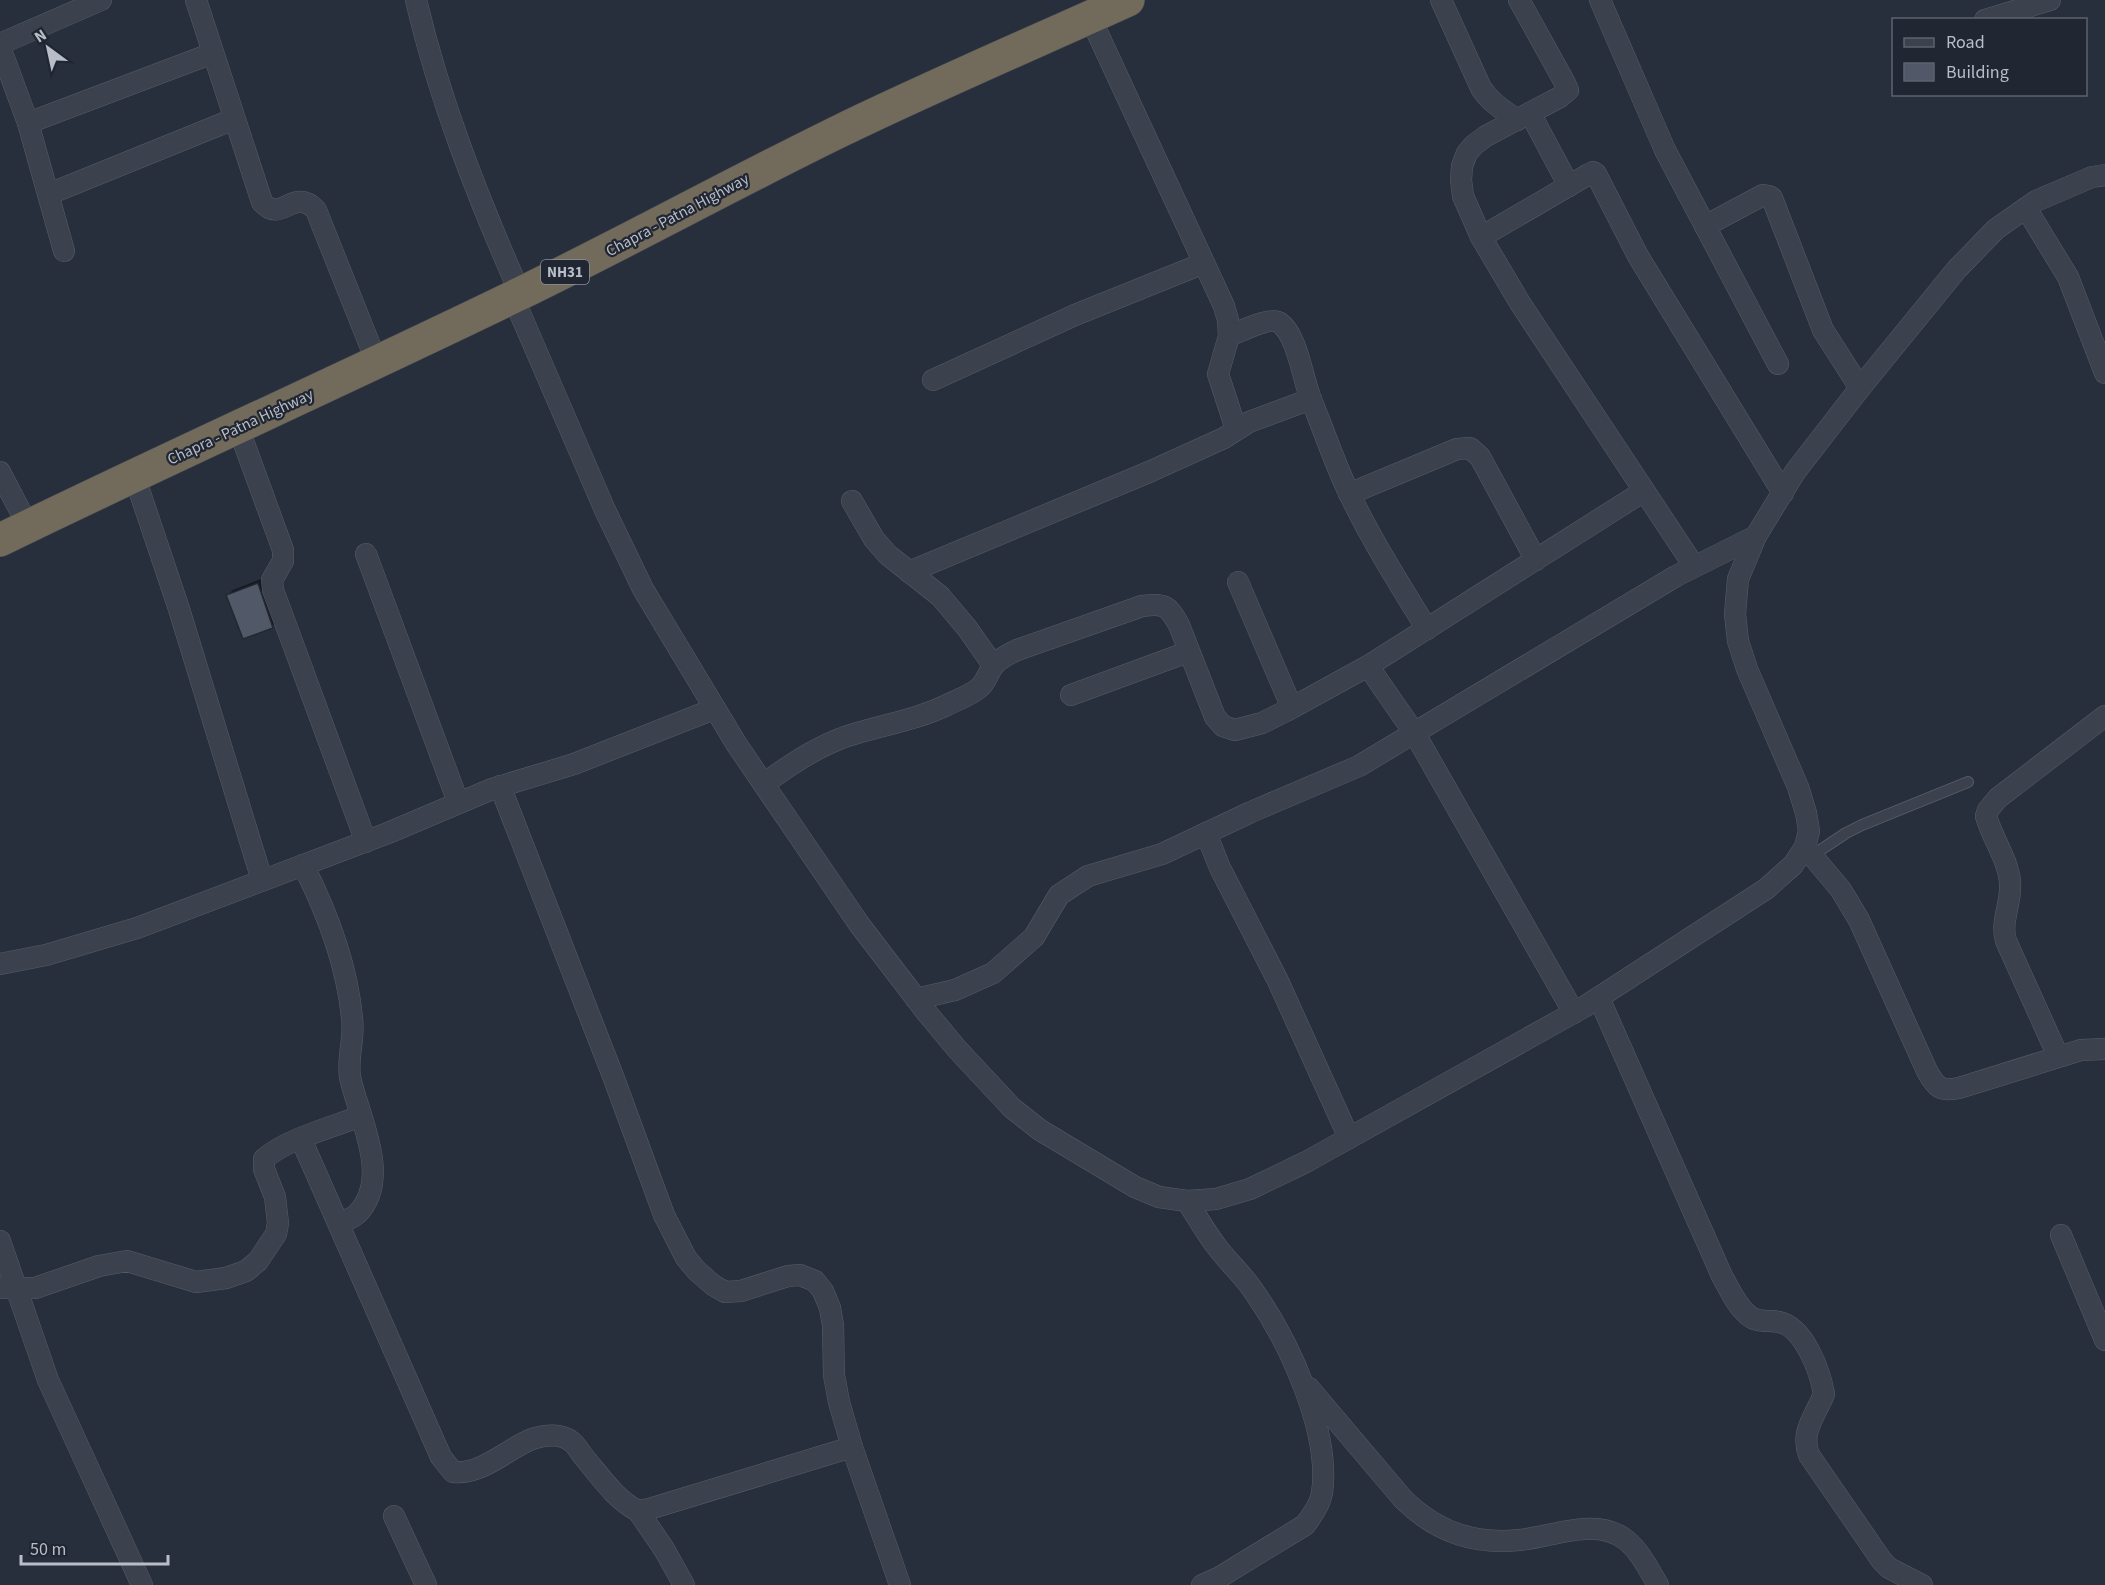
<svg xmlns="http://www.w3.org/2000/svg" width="2105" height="1585" viewBox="0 0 2105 1585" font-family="'Source Sans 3',sans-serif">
<rect width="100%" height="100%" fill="#282f3c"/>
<polygon fill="#0007" points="264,578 278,621 272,626 244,637 228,595 233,590"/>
<polygon fill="#515867" stroke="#222934" stroke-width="1.5" points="258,583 273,628 243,639 226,595"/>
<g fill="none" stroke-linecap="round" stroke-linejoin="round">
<g stroke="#565d68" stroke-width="12">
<polyline id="lane" points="1813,855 1846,833 1862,825 1968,782"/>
</g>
<g stroke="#565d68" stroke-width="22">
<g id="street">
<path d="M196 0 262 202C281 225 293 186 316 210L377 363"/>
<path d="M416 0C440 102 478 198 520 293"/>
<path d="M1441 0 1481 88C1490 102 1503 110 1517 120"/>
<polyline points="1519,0 1565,83 1568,90 1560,97 1486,136 1474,145 1467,153 1462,166 1461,180 1463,196 1481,237 1520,303 1694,566"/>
<polyline points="1600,0 1665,150 1778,364"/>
<polyline points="1090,17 1224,306 1228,320 1229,336 1218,374 1236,429"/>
<polyline points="1985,20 2050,0"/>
<polyline points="0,44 101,0"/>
<polyline points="0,47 28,123 64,251"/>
<polyline points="1530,113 1569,186"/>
<polyline points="28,123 213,53"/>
<polyline points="49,194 234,119"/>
<polyline points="2026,208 2068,277 2105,373"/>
<polyline points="1705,226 1763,195 1769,196 1772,198 1823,330 1860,388"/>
<polyline points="1481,237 1589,174 1593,172 1596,174 1638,256 1783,493"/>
<polyline points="513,297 605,510 643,589 737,745 859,924 927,1013 957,1049 1012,1108 1040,1130 1135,1187 1159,1197 1187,1201 1216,1199 1250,1189 1306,1162 1584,1007 1766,889 1793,865 1805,847 1809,831 1806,813 1798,787 1747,669 1738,641 1735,614 1738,579 1756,536 1795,472 1860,388 1957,269 1996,229 2036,201 2092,177 2105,175"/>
<path d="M1229 336C1240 332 1270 316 1280 323 1298 336 1303 382 1312 402 1325 433 1335 465 1350 495 1372 541 1400 585 1427 629"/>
<polyline points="933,380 1075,315 1204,263"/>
<polyline points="238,427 283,550 283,561 272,580 273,590 366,842"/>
<polyline points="0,472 28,526"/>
<polyline points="134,475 179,609 262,880"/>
<polyline points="1349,494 1457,449 1470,448 1480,457 1536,560"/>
<polyline points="852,501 874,539 888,555 940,596 967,628 993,665"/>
<polyline points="366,554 458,802"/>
<polyline points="909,572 1149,472 1224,438 1249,422 1311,399"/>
<polyline points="1238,582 1292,708"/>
<polyline points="1368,666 1415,734 1574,1013"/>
<polyline points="1071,695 1188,652"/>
<path d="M764 784C789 765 813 749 842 738 876 726 914 721 947 705 957 700 971 695 979 688 987 681 988 672 994 665 1000 658 1009 654 1017 650L1142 606C1164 603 1168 605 1179 625L1215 717 1223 726 1235 730 1262 723 1286 711 1368 666 1644 491"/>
<polyline points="500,786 613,1076 664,1215 686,1258 697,1271 713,1285 725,1292 741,1291 788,1276 800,1275 815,1281 823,1291 830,1308 833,1325 834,1375 839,1402 852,1447 900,1585"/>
<polyline points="1206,833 1220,868 1278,981 1349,1138"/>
<path d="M1805 847 1841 890 1859 920 1927 1071C1936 1087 1940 1092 1959 1088L2081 1050 2105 1049"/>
<path d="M303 865C327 912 347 965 352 1018 355 1038 347 1056 350 1077 358 1116 392 1177 358 1213 353 1218 345 1221 339 1224"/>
<polyline points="0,964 46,955 137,928 388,833 492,789 574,764 714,709"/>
<path d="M1599 998 1722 1276C1730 1290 1736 1305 1748 1315 1756 1323 1769 1320 1779 1322 1804 1327 1820 1371 1824 1394 1816 1415 1800 1431 1809 1455L1882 1561 1889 1568 1922 1585"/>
<polyline points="916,999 955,990 993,973 1034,937 1059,895 1088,876 1162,854 1251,812 1359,766 1676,576 1756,536"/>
<path d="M2058 1056 2006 941C2000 922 2012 902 2010 882 2008 859 1992 838 1986 816L1988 810 1998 798 2105 716"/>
<path d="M301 1139 441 1457 453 1472C482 1475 507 1449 532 1439 545 1435 561 1433 572 1442 576 1445 580 1452 583 1456 600 1476 615 1499 638 1511L649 1509 852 1447"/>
<path d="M1187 1201C1197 1217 1206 1233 1217 1247 1229 1263 1244 1276 1255 1293 1289 1342 1331 1432 1322 1493 1320 1505 1312 1516 1305 1525L1220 1577 1202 1585"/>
<polyline points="2061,1235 2105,1340"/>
<polyline points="0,1241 48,1380 142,1585"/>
<path d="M0 1288H35L99 1266 127 1261 196 1282 226 1278 246 1271 258 1261 276 1234 278 1223 275 1197 264 1169V1159C286 1139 333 1127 361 1116"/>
<path d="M1309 1388 1403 1499C1435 1531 1474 1545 1519 1540 1553 1537 1596 1516 1626 1540 1640 1551 1649 1570 1658 1585"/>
<polyline points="638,1511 664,1549 684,1585"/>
<polyline points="394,1516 426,1585"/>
</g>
</g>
<g stroke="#434a55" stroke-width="34">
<path id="highway" d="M0 540C170 457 342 380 511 298 623 244 731 184 842 130 937 84 1033 43 1128 0"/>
</g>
<use href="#lane" stroke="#3c424d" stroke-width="10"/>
<use href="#street" stroke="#3c424d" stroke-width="21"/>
<use href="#highway" stroke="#726a5a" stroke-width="33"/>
</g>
<g text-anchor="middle" stroke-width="4.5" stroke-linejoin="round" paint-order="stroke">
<rect fill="#202732" stroke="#8a909b" stroke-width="1.5" x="541" y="260" width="48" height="24" rx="4.5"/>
<g font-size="15" font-weight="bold" fill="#b8bdc8">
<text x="565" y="277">NH31</text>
</g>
<g font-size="16" fill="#b8bdc8" stroke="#202732">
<text transform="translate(677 214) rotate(-28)" y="6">Chapra - Patna Highway</text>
<text transform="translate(240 426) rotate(-25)" y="6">Chapra - Patna Highway</text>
</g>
</g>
<rect x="1892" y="18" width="195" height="78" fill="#202732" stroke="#5d636e" stroke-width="1.5"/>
<rect x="1904" y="38" width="30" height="9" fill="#3c424d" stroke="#5d636e" stroke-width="1.5"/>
<text x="1946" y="48" font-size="18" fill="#b8bdc8">Road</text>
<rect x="1904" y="63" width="30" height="18" fill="#515867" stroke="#5d636e" stroke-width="1.5"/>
<text x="1946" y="78" font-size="18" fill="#b8bdc8">Building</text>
<g transform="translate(48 48) rotate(327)" stroke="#202732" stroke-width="4.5" paint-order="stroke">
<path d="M0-4.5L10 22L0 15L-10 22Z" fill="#b8bdc8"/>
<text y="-9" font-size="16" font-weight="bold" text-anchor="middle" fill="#b8bdc8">N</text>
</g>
<path d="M21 1555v9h147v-9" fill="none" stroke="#b8bdc8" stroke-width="3"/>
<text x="30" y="1555" font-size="18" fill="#b8bdc8" stroke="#202732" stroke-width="4.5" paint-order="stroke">50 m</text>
</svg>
